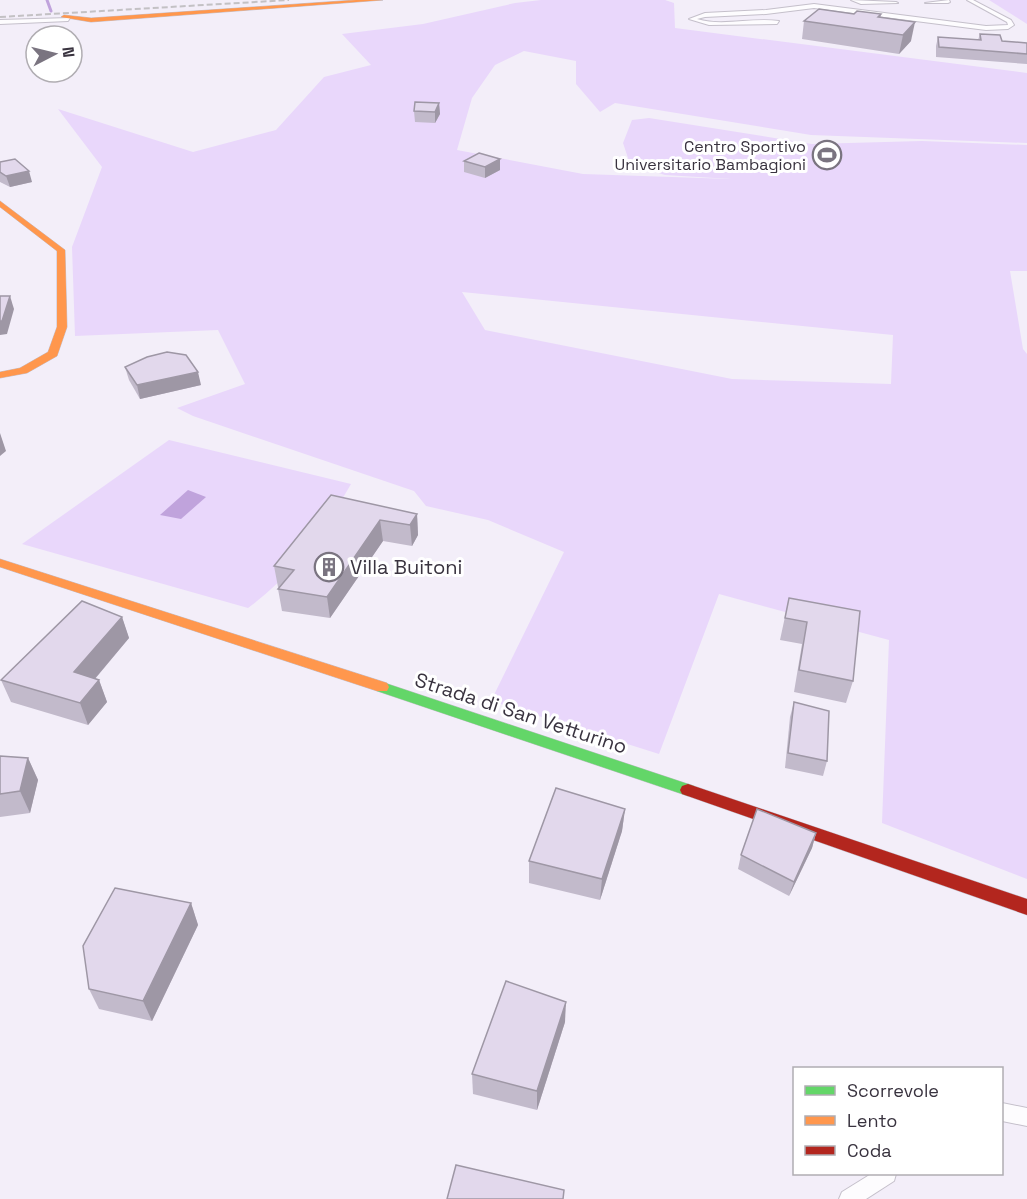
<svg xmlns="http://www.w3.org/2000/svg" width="1027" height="1199" viewBox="0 0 1027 1199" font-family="'Space Grotesk',sans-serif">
<rect width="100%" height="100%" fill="#f3eef9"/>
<g fill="#e9d7fb" fill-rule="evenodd">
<path d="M541 0H665L674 3 675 28 1027 73V143L811 135 615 103 600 112 576 84V61L524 51 495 65 472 98 457 150 583 174 731 179 665 175 630 164 623 143 632 120 649 118 812 144 922 141 1027 145V271H1010L1023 349 1027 354V879L882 823 889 640 719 594 659 754 491 701 564 552 488 520 426 506 414 491 193 416 177 408 245 384 218 330 75 336 72 247 102 167 58 109 193 152 276 130 324 77 371 65 342 34 423 24 515 3ZM462 292 893 335 891 384 732 379 485 330Z"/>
<polygon points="989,0 1027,0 1027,24"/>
<path d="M169 440 351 484C325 530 291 577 248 608L22 544Z"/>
</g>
<polygon fill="#c0a3dc" points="188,490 206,497 181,519 160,515"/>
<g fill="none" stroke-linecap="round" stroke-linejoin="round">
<polyline stroke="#c0a3dc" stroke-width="3" points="47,0 51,11"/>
<g stroke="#c5c0cb" stroke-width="2">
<g id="lane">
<polygon points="851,0 896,2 898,3 861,4"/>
<polygon points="949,0 950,2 948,3 925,3"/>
<path d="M967 0H973L1011 20 1014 25 1008 29 986 30 814 8 766 14 705 17 697 19C723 27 752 17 779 21L777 24 709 25 689 19 705 13 766 10 814 4 986 26 1008 25 1007 22Z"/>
<polygon points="70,18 68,21 0,24 0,20"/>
<polygon points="1002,1103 1027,1108 1027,1126 1002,1121"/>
<polygon points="871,1174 896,1174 894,1181 866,1199 839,1199 842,1192"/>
</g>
</g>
<g stroke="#c5c0cb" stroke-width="1">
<polygon id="fast" points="382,682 694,786 696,790 694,794 688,796 377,691 375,687 377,683"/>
</g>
<g stroke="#c5c0cb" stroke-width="1">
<g id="slow">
<polygon points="356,0 383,0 91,22 61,17 64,15 91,18"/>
<polygon points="0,201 65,250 67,327 57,356 27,373 0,378 0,372 20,368 48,352 57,327 57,251 0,207"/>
<polygon points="0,559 387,683 389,687 387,691 377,691 0,567"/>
</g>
</g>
<g stroke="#c5c0cb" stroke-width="1">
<polygon id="jam" points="688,784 1027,899 1027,915 682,794 680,790 682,786"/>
</g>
<use href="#lane" fill="#fdfcfe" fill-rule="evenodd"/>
<use href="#fast" fill="#63d668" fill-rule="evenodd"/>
<use href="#slow" fill="#ff974d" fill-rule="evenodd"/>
<use href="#jam" fill="#b3261e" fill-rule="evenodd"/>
<polyline stroke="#c3c1c4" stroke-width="2" stroke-dasharray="6 3" stroke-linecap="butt" points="0,17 289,0"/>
</g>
<g fill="#c2bacb">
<polygon points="854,14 881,14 881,18 911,41 899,54 802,39 804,21"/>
<polygon points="980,34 1002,41 1027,43 1027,64 936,57 936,46 938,37 978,40"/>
<polygon points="439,103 440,114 435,123 415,122 414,111"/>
<polygon points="500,159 500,170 485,178 464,172 464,161"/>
<polygon points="0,162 32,182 10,187 0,182"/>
<polygon points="125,367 201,385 140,399 129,380"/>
<polygon points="331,495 417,514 418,535 412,546 383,541 330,618 282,611 278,589 280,588 278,587 274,566"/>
<polygon points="789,598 853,681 846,703 794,692 802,644 780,640"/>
<polygon points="122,617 129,638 95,679 99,680 107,702 88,725 11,702 1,680"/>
<polygon points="794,702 827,761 823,776 785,768 790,717"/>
<polygon points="0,756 28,758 38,780 30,813 0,817"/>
<polygon points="625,809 622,831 600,900 529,883 529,861"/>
<polygon points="816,833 812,848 789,896 738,869 741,855"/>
<polygon points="191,903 198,925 152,1021 99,1009 89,989"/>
<polygon points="565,1022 537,1110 473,1094 472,1074"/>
</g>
<g fill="#9e97a5">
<polygon points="915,22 911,41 899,54 903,35"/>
<polygon points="439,103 440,114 435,123 435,112"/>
<polygon points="500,159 500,170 485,178 485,167"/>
<polygon points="29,171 32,182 10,187 6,176"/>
<polygon points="10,296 14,309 7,334 0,335 0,321"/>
<polygon points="198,372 201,385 140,399 137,385"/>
<polygon points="0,433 6,451 0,456"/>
<polygon points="417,514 418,535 412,546 410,525"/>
<polygon points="380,520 383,541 330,618 327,597"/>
<polygon points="122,617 129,638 82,694 74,672"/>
<polygon points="99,680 107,702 88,725 80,703"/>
<polygon points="28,758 38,780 30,813 20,791"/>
<polygon points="625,809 622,831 600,900 602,879"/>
<polygon points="816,833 812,848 789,896 794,882"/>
<polygon points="191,903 198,925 152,1021 143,1001"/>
<polygon points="566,1002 565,1022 537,1110 537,1091"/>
</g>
<g fill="#e2d8ec" stroke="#9e97a5" stroke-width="1.5">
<polygon points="819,9 854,14 857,11 881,14 878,17 915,22 903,35 804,21"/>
<polygon points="980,34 1000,35 1002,41 1027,43 1027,54 939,47 938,37 981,40"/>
<polygon points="415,102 439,103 435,112 414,111"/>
<polygon points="479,153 500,159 485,167 464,161"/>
<polygon points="15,159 29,171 6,176 0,172 0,162"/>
<polygon points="0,296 10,296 2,321 0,321"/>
<polygon points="167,352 186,355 198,372 137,385 125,367 147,357"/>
<polygon points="331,495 417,514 410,525 380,520 327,597 278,589 294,570 274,566"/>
<polygon points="789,598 860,611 853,681 799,670 807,622 785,618"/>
<polygon points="82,601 122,617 74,672 99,680 80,703 1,680"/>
<polygon points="794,702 829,711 827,761 788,753"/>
<polygon points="0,756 28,758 20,791 0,794"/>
<polygon points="556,788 625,809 602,879 529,861"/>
<polygon points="757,809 816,833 794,882 741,855"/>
<polygon points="115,888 191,903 143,1001 89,989 83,946"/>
<polygon points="506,981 566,1002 537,1091 472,1074"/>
<polygon points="456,1165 564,1190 563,1199 447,1199"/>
</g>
<defs>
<g id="stadium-ring" transform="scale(1.5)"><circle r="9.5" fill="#fff" stroke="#7a7480" stroke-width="1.5"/><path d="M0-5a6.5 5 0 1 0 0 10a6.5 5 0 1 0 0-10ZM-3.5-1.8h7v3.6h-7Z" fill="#7a7480"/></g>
<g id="building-ring" transform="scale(1.5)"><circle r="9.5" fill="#fff" stroke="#7a7480" stroke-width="1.5"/><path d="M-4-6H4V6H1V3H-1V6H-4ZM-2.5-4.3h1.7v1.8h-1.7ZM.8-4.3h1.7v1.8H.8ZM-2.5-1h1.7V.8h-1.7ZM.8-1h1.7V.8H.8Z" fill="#7a7480"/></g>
</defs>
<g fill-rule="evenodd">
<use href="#stadium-ring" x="827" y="155"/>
<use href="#building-ring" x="329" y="567"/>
</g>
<g text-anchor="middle" stroke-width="6" stroke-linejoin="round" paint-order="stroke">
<g font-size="16" fill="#39333f" stroke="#fff" text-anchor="end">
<text x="806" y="152">Centro Sportivo<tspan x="806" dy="18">Universitario Bambagioni</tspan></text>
</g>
<g font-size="20" fill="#39333f" stroke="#fff" text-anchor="start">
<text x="350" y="574">Villa Buitoni</text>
</g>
<g font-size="20" fill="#39333f" stroke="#fff">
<text transform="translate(521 713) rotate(18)" y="7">Strada di San Vetturino</text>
</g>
</g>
<rect x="793" y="1067" width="210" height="108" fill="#ffffff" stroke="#b0adb2" stroke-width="1.5"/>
<rect x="805" y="1086" width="30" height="9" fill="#63d668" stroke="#b0adb2" stroke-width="1.5"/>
<text x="847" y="1097" font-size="18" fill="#39333f">Scorrevole</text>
<rect x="805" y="1116" width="30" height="9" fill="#ff974d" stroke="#b0adb2" stroke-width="1.5"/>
<text x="847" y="1127" font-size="18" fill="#39333f">Lento</text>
<rect x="805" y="1146" width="30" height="9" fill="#b3261e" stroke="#b0adb2" stroke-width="1.5"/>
<text x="847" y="1157" font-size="18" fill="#39333f">Coda</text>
<g transform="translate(54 54) rotate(83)"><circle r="28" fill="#ffffff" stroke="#b0adb2" stroke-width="1.5"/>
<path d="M0-4.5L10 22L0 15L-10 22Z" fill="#7a7480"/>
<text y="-9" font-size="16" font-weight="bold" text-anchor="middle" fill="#39333f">N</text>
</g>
</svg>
